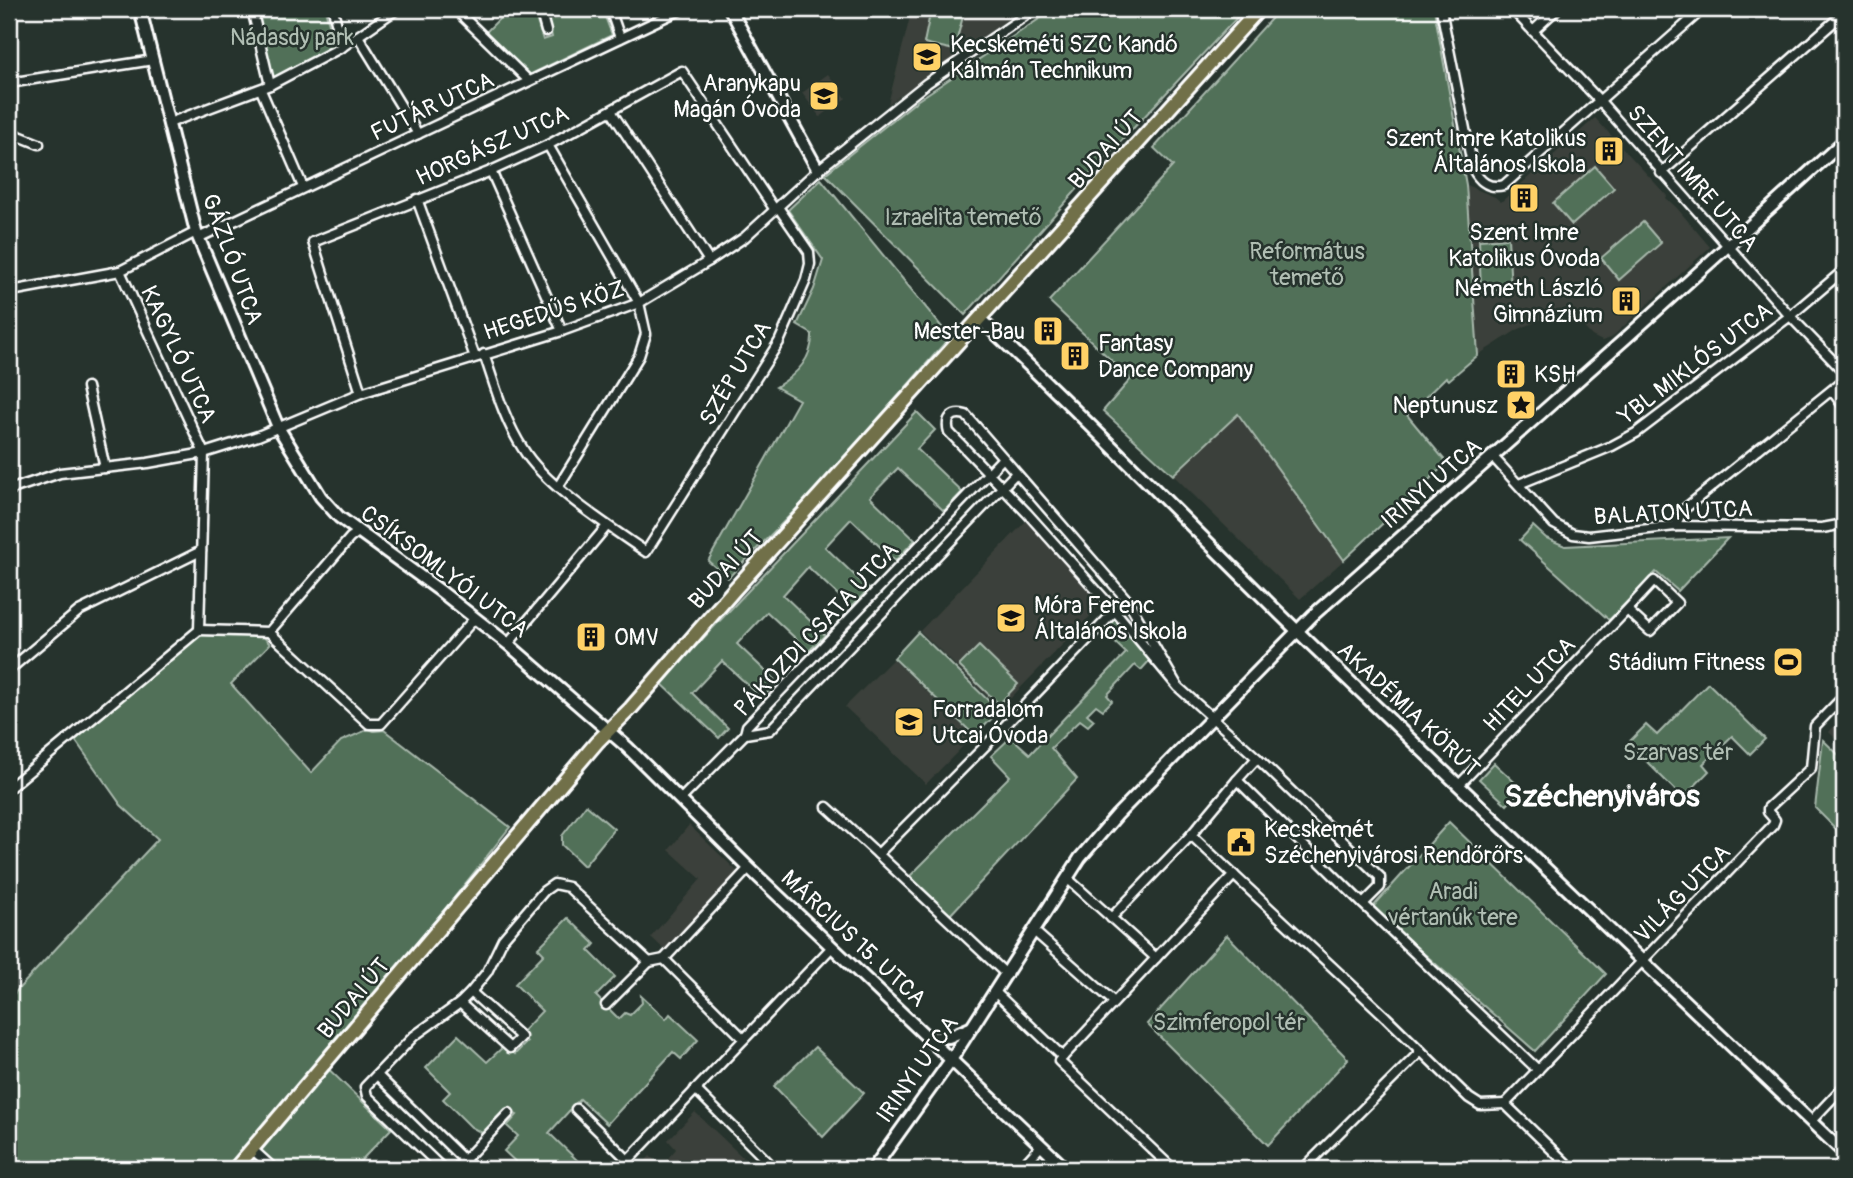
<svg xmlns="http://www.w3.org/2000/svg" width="1853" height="1178" viewBox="0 0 1853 1178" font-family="Pangolin,sans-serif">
<rect width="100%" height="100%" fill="#26332d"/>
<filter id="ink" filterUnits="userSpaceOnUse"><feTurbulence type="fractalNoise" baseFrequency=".0143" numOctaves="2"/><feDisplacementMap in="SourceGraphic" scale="14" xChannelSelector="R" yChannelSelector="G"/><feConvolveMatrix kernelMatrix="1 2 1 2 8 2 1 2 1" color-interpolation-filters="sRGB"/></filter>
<g filter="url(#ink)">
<g fill="#3b403a">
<polygon points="912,9 1022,9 888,104"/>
<polygon points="828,74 846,98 820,117 802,93"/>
<polygon points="1595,118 1667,196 1666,198 1676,207 1710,247 1611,338 1602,341 1592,336 1566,309 1517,330 1478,355 1466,185 1495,197 1501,202"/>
<polygon points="1238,413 1344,560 1300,599 1173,475"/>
<polygon points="1027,520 1102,604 1000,709 920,631"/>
<polygon points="893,659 973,736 926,784 845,707"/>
<polygon points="1844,715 1844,747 1829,732"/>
<polygon points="689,825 739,873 667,952 651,937 701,879 669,850"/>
<polygon points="695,1112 755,1169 638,1169 650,1156 661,1166 676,1149 668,1140"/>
</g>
<g fill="#517058" stroke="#a8b8ac" stroke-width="2">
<polygon points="255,9 325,9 335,46 274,80"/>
<polygon points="509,9 533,9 543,40 552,37 548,19 581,9 602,9 612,35 525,77 482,36"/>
<polygon points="931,9 965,9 954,50 924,43"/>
<polygon points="1054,9 1245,9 1097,167 965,315 825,174 918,100"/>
<polygon points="1280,9 1434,9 1466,185 1478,355 1449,380 1446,377 1407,415 1447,463 1344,560 1238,414 1173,475 1103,411 1131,379 1049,301 1173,166 1154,148"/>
<polygon points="1595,166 1614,188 1572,225 1553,203"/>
<path d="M821 179 950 337 821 484 728 578 708 561 799 400 776 387C796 375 813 359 812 334L797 325 814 289 823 260 788 210Z"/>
<polygon points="1643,222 1661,243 1619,280 1601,258"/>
<polygon points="1508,238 1511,289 1481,291 1479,240"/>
<polygon points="917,412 935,430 917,449 962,492 944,511 898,468 870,497 915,540 895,561 851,519 825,547 869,589 851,607 808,567 783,595 825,635 809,651 767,612 737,644 777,682 762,698 722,661 692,693 728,728 719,738 661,683"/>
<polygon points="1533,526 1546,538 1565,546 1728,538 1678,591 1656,572 1609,620 1520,540"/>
<polygon points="1115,617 1151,659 1141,670 1135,665 1107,695 1112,701 1103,710 1096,705 1087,714 1094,720 1088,726 1080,720 1051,748 1077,779 950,915 910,876 1010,776 991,756 1011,737 1030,754 1126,653 1102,630"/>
<polygon points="918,632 999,711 975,736 894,658"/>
<polygon points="201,634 263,636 270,644 231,684 311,773 341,741 369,729 374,731 384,730 510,827 438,918 318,1059 391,1129 353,1169 9,1169 9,999 158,839 121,805 75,740"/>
<polygon points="979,646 1018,684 999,704 959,666"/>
<polygon points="1708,683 1765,739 1750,754 1732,736 1703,764 1709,771 1683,798 1628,743 1646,725 1657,735"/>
<polygon points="1823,740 1844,760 1844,837 1815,808"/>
<polygon points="1494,763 1522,789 1507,805 1479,779"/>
<polygon points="586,805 614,829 584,866 562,845 562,836"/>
<polygon points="1449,822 1606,974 1535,1051 1372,908"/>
<polygon points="568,918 595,944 589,951 615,977 596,996 619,1019 625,1013 630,1015 642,1003 641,996 666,1019 670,1014 698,1040 681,1059 673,1052 607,1124 580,1099 549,1133 578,1161 571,1169 531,1169 525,1164 521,1167 504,1151 518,1136 507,1126 517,1115 505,1109 482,1133 471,1127 443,1099 450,1092 426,1068 458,1035 487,1062 505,1045 515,1054 527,1042 520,1034 542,1011 515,984 544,954 538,948"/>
<polygon points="1227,935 1348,1059 1268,1145 1147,1024"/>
<polygon points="815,1047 864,1093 823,1137 774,1086"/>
</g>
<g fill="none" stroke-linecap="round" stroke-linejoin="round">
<g stroke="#fff" stroke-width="13">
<g id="street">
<polyline points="252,9 270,85"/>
<polyline points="333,9 342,47"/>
<polyline points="455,9 529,81"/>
<polyline points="540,9 546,31"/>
<polyline points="610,9 620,38"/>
<path d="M1441 9 1473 169C1480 182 1489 189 1504 185L1703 9"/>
<polyline points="1512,9 1599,100 1790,316 1844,372"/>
<polyline points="542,16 565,9"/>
<polyline points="1533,31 1557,9"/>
<polyline points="358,36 418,134"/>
<polyline points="9,83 153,60"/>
<polyline points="261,90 303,187"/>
<polyline points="611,111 709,261"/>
<polyline points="169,123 270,85 342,47 397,9"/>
<polyline points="9,132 39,144"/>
<polyline points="548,145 639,303 646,334 639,356 558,487"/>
<polyline points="491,171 562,331"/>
<polyline points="1661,173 1844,13"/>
<polyline points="9,186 9,182"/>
<polyline points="417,199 475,357"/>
<polyline points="198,238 682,9"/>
<polyline points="120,271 204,453 199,630"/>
<polyline points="9,287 11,291 120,271 196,232"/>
<path d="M484 354C495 386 504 420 523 449 545 486 610 527 646 552L779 342 806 280 810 264 809 252 778 207"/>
<polyline points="87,387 105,468"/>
<polyline points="1833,392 1844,407"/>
<polyline points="361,393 313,242 491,171 548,145 682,71 775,210"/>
<polyline points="1493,457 1554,524 1573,534 1589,536 1675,526 1822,528 1844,524"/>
<polyline points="1519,484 1612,446 1636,433 1790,316 1844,270"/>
<polyline points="9,490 60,473 148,463 204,453 258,436 361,393 562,331 639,303 709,261 745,237 818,170 927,83 1035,9"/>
<polyline points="1675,526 1683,510 1844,380"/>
<polyline points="199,630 269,632 369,724 381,724 475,618"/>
<polyline points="269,632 350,538 358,532"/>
<polyline points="508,644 607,526"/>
<polyline points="9,670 79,611 201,551"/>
<path d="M1178 687 1128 601 966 415C952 411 945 419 949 432L1027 513 1115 611 1178 687 1257 758 1237 780 1363 904 1538 1070"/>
<polyline points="745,734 770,730 1016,473"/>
<polyline points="1257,758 1380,877 1380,887 1363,904"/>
<polyline points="1459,785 1627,610 1654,581 1677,603 1650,631 1627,610"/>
<polyline points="9,788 199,630"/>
<polyline points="680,800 745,734 747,726 1003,458"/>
<polyline points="827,807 878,854"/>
<polyline points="1191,835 1386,1017 1469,1098 1480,1105 1505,1104"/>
<polyline points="1067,878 1156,958"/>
<polyline points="1111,918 1191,835 1237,780"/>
<polyline points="1035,932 1114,1002"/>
<polyline points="664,959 749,868"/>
<polyline points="1007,975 878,854 996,735 1115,611 1128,601"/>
<polyline points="995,992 1063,1057"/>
<polyline points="460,1003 510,1048 521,1037 471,992"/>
<polyline points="606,1005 649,962"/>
<polyline points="377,1075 473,1169"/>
<polyline points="695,1089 775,1169"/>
<polyline points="1505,1104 1773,825 1775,820 1768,812 1768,808 1811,768 1815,726 1844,696"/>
<polyline points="1505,1104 1572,1169"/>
<polyline points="576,1109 629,1161"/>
<polyline points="1811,1121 1844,1086"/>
<polyline points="252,1149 274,1169"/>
<polyline points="443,1169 367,1096 365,1087 414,1036 460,1003 471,992 487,972 503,939 544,891 554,884 568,887 649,962 664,959 744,1039"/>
<polyline points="456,1169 509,1113"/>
<polyline points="620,1169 832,947"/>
<polyline points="1020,1169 1041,1146"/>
<polyline points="1173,1169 1059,1061 1234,875"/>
<polyline points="1303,1169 1421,1051"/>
</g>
</g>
<g stroke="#fff" stroke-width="16">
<g id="secondary">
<polyline points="140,9 196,232 278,427 321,497 339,517 439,590 508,644 627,747 749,868 1066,1169"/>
<polyline points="730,9 818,170"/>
<path d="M980 319C1095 426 1203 540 1316 649 1491 818 1668 985 1844 1153"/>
<polyline points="929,1038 949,1037 970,1028"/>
<polyline points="873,1169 951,1060 1080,858 1117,815 1312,616 1626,338 1844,141"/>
</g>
</g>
<g stroke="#fff" stroke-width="18">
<polyline id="primary" points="235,1169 597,742 631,708 734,590 1259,9"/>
</g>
<use href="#street" stroke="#26332d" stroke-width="8"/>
<use href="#secondary" stroke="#26332d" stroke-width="10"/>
<use href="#primary" stroke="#71704a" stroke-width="12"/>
</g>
</g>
<defs>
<g id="school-square" transform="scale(1.575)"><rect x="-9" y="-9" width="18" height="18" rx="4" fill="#ffd166" stroke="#26332d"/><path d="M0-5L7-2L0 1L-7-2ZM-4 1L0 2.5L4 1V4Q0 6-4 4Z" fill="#111"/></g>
<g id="building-square" transform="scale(1.575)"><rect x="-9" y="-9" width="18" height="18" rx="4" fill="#ffd166" stroke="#26332d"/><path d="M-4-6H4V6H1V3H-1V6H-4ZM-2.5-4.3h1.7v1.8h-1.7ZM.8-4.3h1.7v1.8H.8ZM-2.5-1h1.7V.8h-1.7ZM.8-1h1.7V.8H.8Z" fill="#111"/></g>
<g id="sight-square" transform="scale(1.575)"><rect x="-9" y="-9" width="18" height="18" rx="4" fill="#ffd166" stroke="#26332d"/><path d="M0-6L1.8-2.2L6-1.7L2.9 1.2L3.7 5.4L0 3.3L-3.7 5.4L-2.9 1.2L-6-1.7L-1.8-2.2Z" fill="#111"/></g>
<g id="stadium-square" transform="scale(1.575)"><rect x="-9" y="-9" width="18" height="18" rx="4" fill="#ffd166" stroke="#26332d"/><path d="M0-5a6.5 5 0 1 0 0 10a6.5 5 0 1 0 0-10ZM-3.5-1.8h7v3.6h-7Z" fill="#111"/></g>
<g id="civic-square" transform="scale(1.575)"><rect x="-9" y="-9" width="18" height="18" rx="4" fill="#ffd166" stroke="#26332d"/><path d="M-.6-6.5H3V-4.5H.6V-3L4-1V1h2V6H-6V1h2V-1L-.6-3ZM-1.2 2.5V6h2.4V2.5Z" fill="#111"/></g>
</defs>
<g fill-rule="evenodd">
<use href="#school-square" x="927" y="57"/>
<use href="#school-square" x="824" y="96"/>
<use href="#building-square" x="1609" y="151"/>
<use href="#building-square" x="1524" y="198"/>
<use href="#building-square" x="1626" y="301"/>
<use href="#building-square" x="1048" y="331"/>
<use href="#building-square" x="1075" y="356"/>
<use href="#building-square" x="1511" y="374"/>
<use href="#sight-square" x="1521" y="405"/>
<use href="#school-square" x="1011" y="618"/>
<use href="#building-square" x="591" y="637"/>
<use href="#stadium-square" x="1788" y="662"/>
<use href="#school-square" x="909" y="722"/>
<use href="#civic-square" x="1241" y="842"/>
</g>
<g text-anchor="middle" stroke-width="5" stroke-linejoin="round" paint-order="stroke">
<g font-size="23" fill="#b1bfb4" stroke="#26332d">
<text x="292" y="45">Nádasdy park</text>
<text x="963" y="225">Izraelita temető</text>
<text x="1307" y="259">Református<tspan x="1307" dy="26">temető</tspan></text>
<text x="1678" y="760">Szarvas tér</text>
<text x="1453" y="899">Aradi<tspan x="1453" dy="26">vértanúk tere</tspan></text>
<text x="1229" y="1030">Szimferopol tér</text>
</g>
<g font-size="23" fill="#fff" stroke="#26332d" text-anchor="start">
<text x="950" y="52">Kecskeméti SZC Kandó<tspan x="950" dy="26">Kálmán Technikum</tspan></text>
<text x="801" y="91" text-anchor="end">Aranykapu<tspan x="801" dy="26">Magán Óvoda</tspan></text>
<text x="1586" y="146" text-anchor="end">Szent Imre Katolikus<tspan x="1586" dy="26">Általános Iskola</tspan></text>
<text x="1524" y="240" text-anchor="middle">Szent Imre<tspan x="1524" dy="26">Katolikus Óvoda</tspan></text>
<text x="1603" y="296" text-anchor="end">Németh László<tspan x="1603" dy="26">Gimnázium</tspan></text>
<text x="1025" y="339" text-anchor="end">Mester-Bau</text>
<text x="1098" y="351">Fantasy<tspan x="1098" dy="26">Dance Company</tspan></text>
<text x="1534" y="382">KSH</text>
<text x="1498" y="413" text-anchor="end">Neptunusz</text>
<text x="1034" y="613">Móra Ferenc<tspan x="1034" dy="26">Általános Iskola</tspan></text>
<text x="614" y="645">OMV</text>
<text x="1765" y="670" text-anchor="end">Stádium Fitness</text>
<text x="932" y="717">Forradalom<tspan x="932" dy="26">Utcai Óvoda</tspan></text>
<text x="1264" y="837">Kecskemét<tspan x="1264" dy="26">Széchenyivárosi Rendőrőrs</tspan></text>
</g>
<g font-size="23" fill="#fff" stroke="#26332d">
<text transform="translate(432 106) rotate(-25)" y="8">FUTÁR UTCA</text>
<text transform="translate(492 145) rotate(-24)" y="8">HORGÁSZ UTCA</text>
<text transform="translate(1105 149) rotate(-48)" y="8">BUDAI ÚT</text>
<text transform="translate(1693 178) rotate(49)" y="8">SZENT IMRE UTCA</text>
<text transform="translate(233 259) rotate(70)" y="8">GÁZLÓ UTCA</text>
<text transform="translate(554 310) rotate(-18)" y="8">HEGEDŰS KÖZ</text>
<text transform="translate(179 354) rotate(65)" y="8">KAGYLÓ UTCA</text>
<text transform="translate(1695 363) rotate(-37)" y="8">YBL MIKLÓS UTCA</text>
<text transform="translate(735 373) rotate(-59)" y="8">SZÉP UTCA</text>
<text transform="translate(1431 483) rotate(-41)" y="8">IRINYI UTCA</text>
<text transform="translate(1673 512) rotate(-3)" y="8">BALATON UTCA</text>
<text transform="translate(725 569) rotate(-48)" y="8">BUDAI ÚT</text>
<text transform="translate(445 571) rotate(37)" y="8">CSÍKSOMLYÓI UTCA</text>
<text transform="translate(816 629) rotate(-47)" y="8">PÁKOZDI CSATA UTCA</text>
<text transform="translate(1529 684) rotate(-46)" y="8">HITEL UTCA</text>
<text transform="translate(1409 709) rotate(43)" y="8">AKADÉMIA KÖRÚT</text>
<text transform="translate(1682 893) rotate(-46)" y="8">VILÁG UTCA</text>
<text transform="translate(854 938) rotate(43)" y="8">MÁRCIUS 15. UTCA</text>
<text transform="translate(353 998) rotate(-50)" y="8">BUDAI ÚT</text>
<text transform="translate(917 1069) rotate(-55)" y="8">IRINYI UTCA</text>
</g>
<g font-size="30" font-weight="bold" fill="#fff" stroke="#26332d">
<text x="1602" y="806">Széchenyiváros</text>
</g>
</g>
<rect width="1853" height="1178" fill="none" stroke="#26332d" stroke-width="35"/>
<rect x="18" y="18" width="1818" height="1143" fill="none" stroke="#fff" stroke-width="2.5" filter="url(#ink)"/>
</svg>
